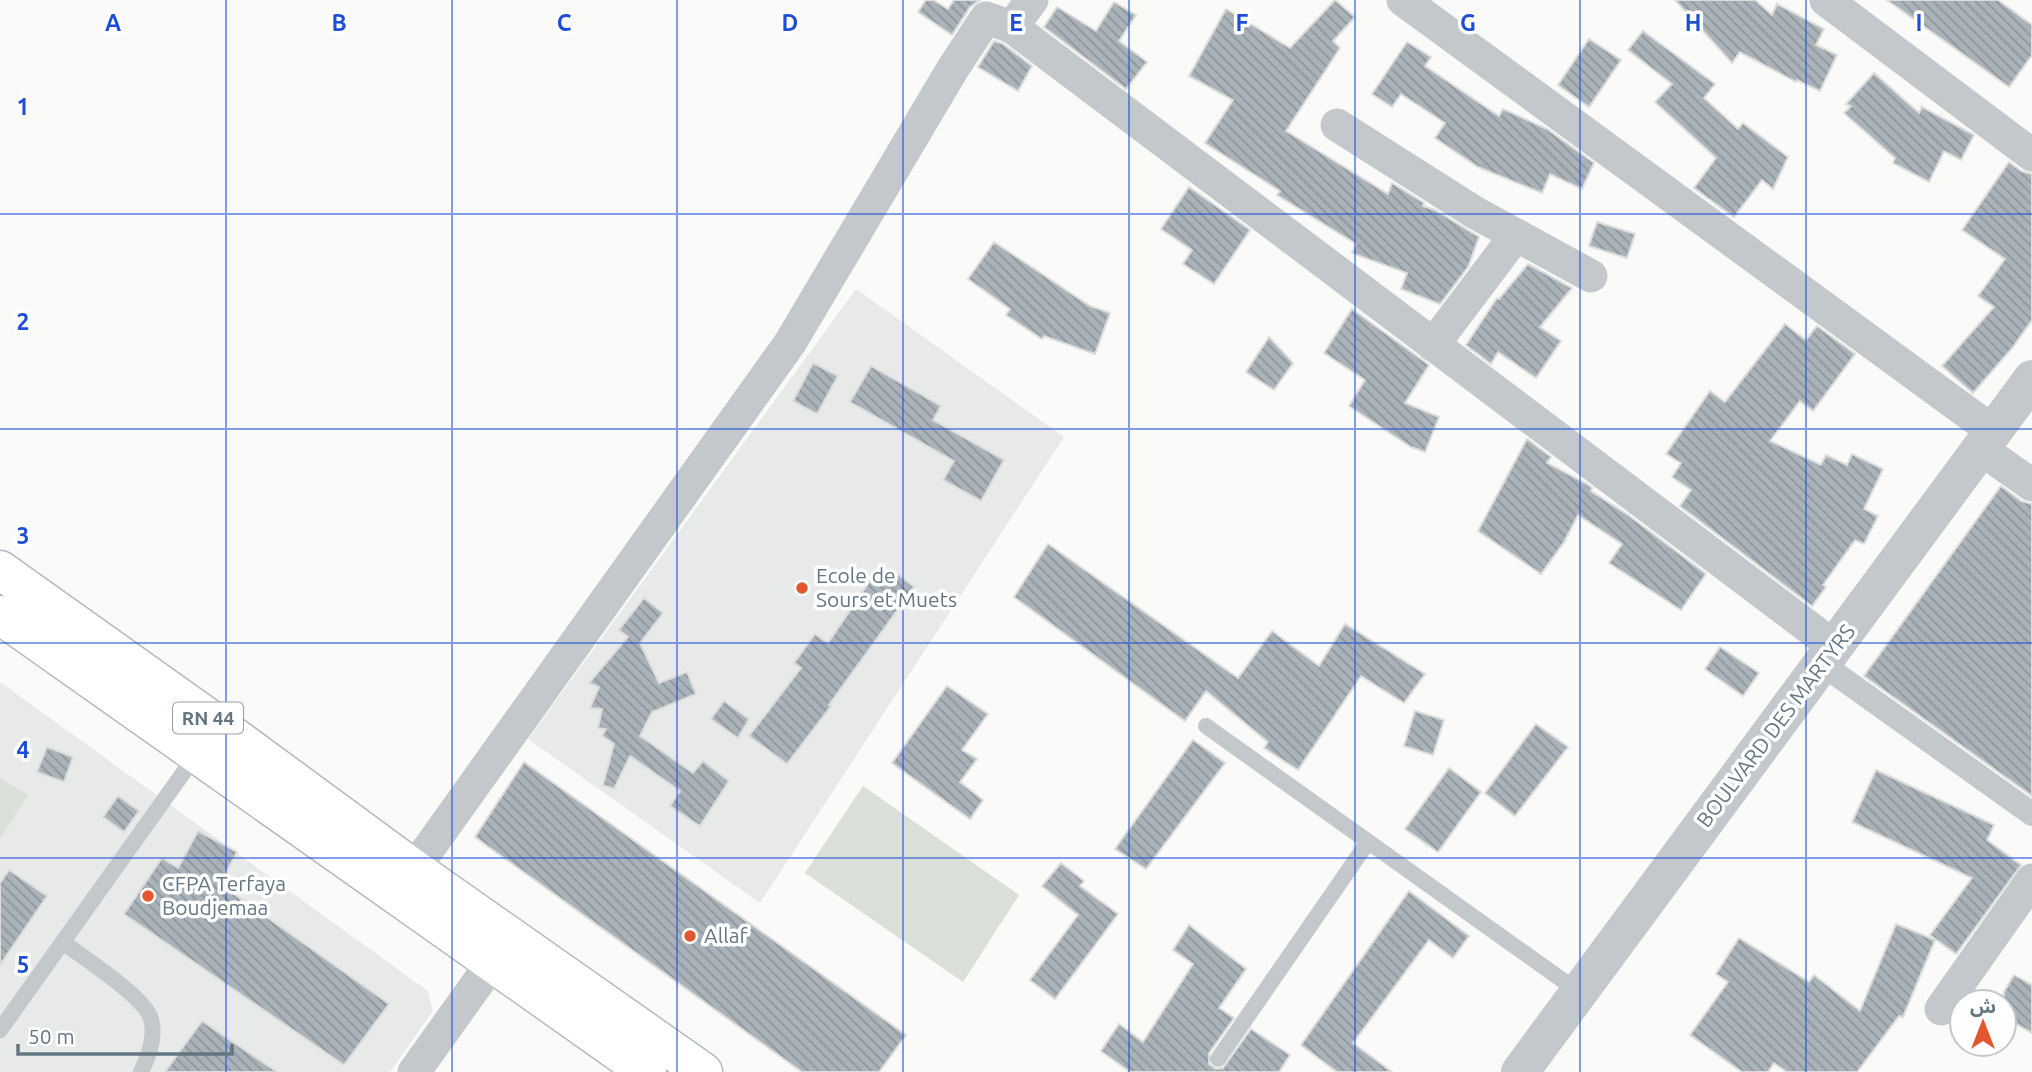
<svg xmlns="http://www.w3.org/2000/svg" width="2032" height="1072" viewBox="0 0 2032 1072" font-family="Ubuntu,'Noto Sans Arabic',sans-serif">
<defs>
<pattern id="building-back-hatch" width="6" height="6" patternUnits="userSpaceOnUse" patternTransform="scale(1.75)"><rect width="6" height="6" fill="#aab3b9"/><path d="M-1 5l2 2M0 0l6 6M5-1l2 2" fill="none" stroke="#8e969c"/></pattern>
</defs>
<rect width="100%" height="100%" fill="#fafaf8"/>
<g fill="#e8e9e9">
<polygon points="856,289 1064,437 760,903 528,739"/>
<polygon points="0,682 428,991 433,1011 390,1072 0,1072"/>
</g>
<g fill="#dadfd7">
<polygon points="0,778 28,795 0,839"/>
<polygon points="863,786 1019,895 963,982 805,873"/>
</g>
<g fill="url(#building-back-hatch)" stroke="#dcdcda" stroke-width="2">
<polygon points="926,0 933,0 948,9 954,0 980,0 970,7 952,35 918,12"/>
<polygon points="1335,0 1355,17 1333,41 1340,48 1286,131 1388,194 1392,183 1424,203 1423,206 1435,210 1479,237 1468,267 1440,304 1401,289 1407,273 1352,253 1356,244 1277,195 1280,191 1205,143 1233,100 1189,76 1226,9 1290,48"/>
<polygon points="1675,0 1755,0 1772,15 1777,4 1824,29 1816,45 1837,55 1820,91 1797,80 1796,82 1740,52 1732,63"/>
<polygon points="1887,0 1998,0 2032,25 2032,55 2009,87"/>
<polygon points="1114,2 1136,15 1119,41 1147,62 1126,89 1044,27 1057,7 1096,31"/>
<polygon points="1643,31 1715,84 1704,98 1738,129 1743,123 1788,157 1773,189 1762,180 1734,217 1694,188 1716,158 1655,102 1672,84 1628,50"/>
<polygon points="1589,39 1621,60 1589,107 1558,85"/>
<polygon points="994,41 1003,44 1032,66 1018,91 978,67"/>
<polygon points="1407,42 1431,57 1425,66 1499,116 1503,109 1547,129 1594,163 1582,189 1550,174 1542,193 1478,167 1435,138 1445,123 1401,94 1392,107 1372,94"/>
<polygon points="1874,73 1919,113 1922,107 1974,135 1961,160 1944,151 1929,182 1893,163 1895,158 1844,113 1851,106 1846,104"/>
<polygon points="2009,162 2021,171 2032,174 2032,320 2013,347 1973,393 1942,366 1994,307 1978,296 2005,259 1962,230"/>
<polygon points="1189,187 1250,230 1214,284 1183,264 1192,250 1161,229"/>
<polygon points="1597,222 1635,234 1627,258 1589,246"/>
<polygon points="994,242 1090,306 1110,313 1095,354 1044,336 1042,339 1006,315 1010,309 968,279"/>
<polygon points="1528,264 1572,288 1540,327 1561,341 1536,378 1498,352 1491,364 1466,345 1497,298 1499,299"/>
<polygon points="1352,309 1429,365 1405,403 1439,417 1425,452 1411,447 1349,406 1365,380 1324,353"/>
<polygon points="1785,324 1806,340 1817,326 1855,354 1813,411 1800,401 1770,441 1821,465 1826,455 1847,465 1852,454 1883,469 1864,509 1878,516 1864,544 1855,540 1823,585 1826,587 1812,606 1680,506 1691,490 1672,477 1681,463 1666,454 1710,391 1725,402"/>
<polygon points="1269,337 1293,363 1274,390 1246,372"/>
<polygon points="813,363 838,376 817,414 793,401"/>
<polygon points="871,366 941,406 933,420 1004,460 981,501 943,480 954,461 850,402"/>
<polygon points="1527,439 1551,457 1547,463 1587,484 1592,488 1591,491 1628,515 1706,574 1681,610 1609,563 1622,544 1578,515 1564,542 1541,574 1478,531"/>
<polygon points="2001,486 2021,501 2032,504 2032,796 1864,676"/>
<polygon points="1048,544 1238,678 1272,631 1319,666 1345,624 1425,674 1404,703 1361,676 1298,770 1264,748 1268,742 1206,691 1185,721 1014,597"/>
<polygon points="894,571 914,587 829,705 831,706 787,764 749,736 801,668 794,663 815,634 828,643 876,572 887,580"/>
<polygon points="644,598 663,613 640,643 659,683 687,672 696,694 652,712 640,736 693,773 703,761 729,781 700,826 670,806 680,791 630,756 614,789 603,785 614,744 602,736 606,729 598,728 602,709 590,708 599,687 589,683 628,637 619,630"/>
<polygon points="1720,647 1759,673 1743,696 1705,669"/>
<polygon points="947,686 988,714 962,750 977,759 960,782 983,800 970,819 892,763"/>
<polygon points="724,701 749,719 738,738 711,719"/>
<polygon points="1415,711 1444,720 1433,755 1404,746"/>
<polygon points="1536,724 1568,747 1515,816 1485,793"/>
<polygon points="1193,740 1225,763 1146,869 1115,849"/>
<polygon points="47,747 73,757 64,782 37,772"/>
<polygon points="524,762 906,1035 879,1072 802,1072 475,837"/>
<polygon points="1449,768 1481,792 1438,852 1405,829"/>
<polygon points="1876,770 1994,825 1987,840 2021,865 1956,954 1930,935 1972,878 1852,822"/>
<polygon points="118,796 139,811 124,832 103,817"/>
<polygon points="198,831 237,852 220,884 389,1004 344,1065 124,914 162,858 178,868"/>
<polygon points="1061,863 1084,881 1080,886 1118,914 1055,999 1030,980 1078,915 1042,886"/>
<polygon points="9,870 47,896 0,965 0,883"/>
<polygon points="1409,891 1469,936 1453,958 1429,940 1353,1043 1392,1072 1337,1072 1301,1045"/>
<polygon points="1896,924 1935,940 1903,1017 1899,1016 1857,1072 1787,1072 1774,1063 1768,1072 1742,1072 1690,1035 1728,982 1716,974 1739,938 1809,982 1814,975 1860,1011"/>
<polygon points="1189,925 1246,969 1219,1008 1234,1018 1209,1053 1209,1064 1216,1069 1223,1068 1251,1029 1290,1055 1279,1072 1130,1072 1101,1051 1119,1024 1143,1042 1193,964 1173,950"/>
<polygon points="2014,975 2032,985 2032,1033 2004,1017 2004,992"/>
<polygon points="202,1021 277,1072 165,1072"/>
</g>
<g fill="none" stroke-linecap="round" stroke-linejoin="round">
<g stroke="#b5babe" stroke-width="41">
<g id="primary">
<polyline points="414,869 703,1072"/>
<polyline points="391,891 647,1072"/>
</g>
</g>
<g stroke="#b4b9bd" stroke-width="41">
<g id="trunk">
<polyline points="0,570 222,728 414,869"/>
<polyline points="0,615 391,891"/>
</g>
</g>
<g stroke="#c3c8cc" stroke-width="16">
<polyline points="1206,726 1579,992"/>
<path d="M64 943C84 958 145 997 151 1019 156 1037 149 1056 141 1072"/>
<polyline points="0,1030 196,755"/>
<polyline points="1218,1059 1368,842"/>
</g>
<polyline stroke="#c3c8cc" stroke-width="24" points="1822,664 2032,814"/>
<g stroke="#c3c8cc" stroke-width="33">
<polyline points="1403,0 1994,432"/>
<polyline points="1826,0 2032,155"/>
<polyline points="1012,27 1032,0"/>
<polyline points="1337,125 1474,212 1591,276"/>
<polyline points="1433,345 1516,235"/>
<polyline points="1981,449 2032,485"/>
<polyline points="414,869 790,343 952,70 986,18 1012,27 1835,647"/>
<polyline points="1941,1009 2032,880"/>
<polyline points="414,1072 492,963"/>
</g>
<polyline stroke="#c3c8cc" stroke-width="38" points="1520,1072 2032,379"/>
<use href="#primary" stroke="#fff" stroke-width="38"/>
<use href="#trunk" stroke="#fff" stroke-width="38"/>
</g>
<path fill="none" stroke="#1d4ed8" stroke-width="2" stroke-opacity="0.55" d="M226 0V1072M452 0V1072M677 0V1072M903 0V1072M1129 0V1072M1355 0V1072M1580 0V1072M1806 0V1072M0 214H2032M0 429H2032M0 643H2032M0 858H2032"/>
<g fill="#e4572e" stroke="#fff" stroke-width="2.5">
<circle cx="802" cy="588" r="7"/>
<circle cx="148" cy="896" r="7"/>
<circle cx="690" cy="936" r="7"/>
</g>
<g text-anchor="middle" stroke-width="7" stroke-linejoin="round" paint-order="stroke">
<rect fill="#fff" stroke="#939fa8" stroke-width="2" x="173" y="702.5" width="70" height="31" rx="5"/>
<g font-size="19" font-weight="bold" fill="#657683">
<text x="208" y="725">RN 44</text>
</g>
<g font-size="21" fill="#657683" stroke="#fff" text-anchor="start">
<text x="816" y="583">Ecole de<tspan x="816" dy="24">Sours et Muets</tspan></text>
<text x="162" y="891">CFPA Terfaya<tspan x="162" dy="24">Boudjemaa</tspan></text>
<text x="704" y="943">Allaf</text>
</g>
<g font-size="21" fill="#657683" stroke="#fff">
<text transform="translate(1776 726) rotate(-53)" y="7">BOULVARD DES MARTYRS</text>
</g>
</g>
<g font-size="23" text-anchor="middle" font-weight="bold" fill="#1d4ed8" stroke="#fff" stroke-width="7" stroke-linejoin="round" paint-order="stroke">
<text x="113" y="31">A</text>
<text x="339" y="31">B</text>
<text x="564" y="31">C</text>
<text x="790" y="31">D</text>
<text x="1016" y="31">E</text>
<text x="1242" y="31">F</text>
<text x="1468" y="31">G</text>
<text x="1693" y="31">H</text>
<text x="1919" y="31">I</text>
<text x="23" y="115">1</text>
<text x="23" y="330">2</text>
<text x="23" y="544">3</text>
<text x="23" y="758">4</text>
<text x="23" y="973">5</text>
</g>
<g transform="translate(1983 1023)"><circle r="33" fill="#ffffff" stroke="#c1c8cd" stroke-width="2"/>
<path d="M0-5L12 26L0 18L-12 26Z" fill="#e4572e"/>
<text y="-10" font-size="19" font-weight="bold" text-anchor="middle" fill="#657683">ش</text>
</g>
<path d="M18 1044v10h214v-10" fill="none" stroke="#657683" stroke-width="3.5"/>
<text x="28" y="1044" font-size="21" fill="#657683" stroke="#ffffff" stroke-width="5" paint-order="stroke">50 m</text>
</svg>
